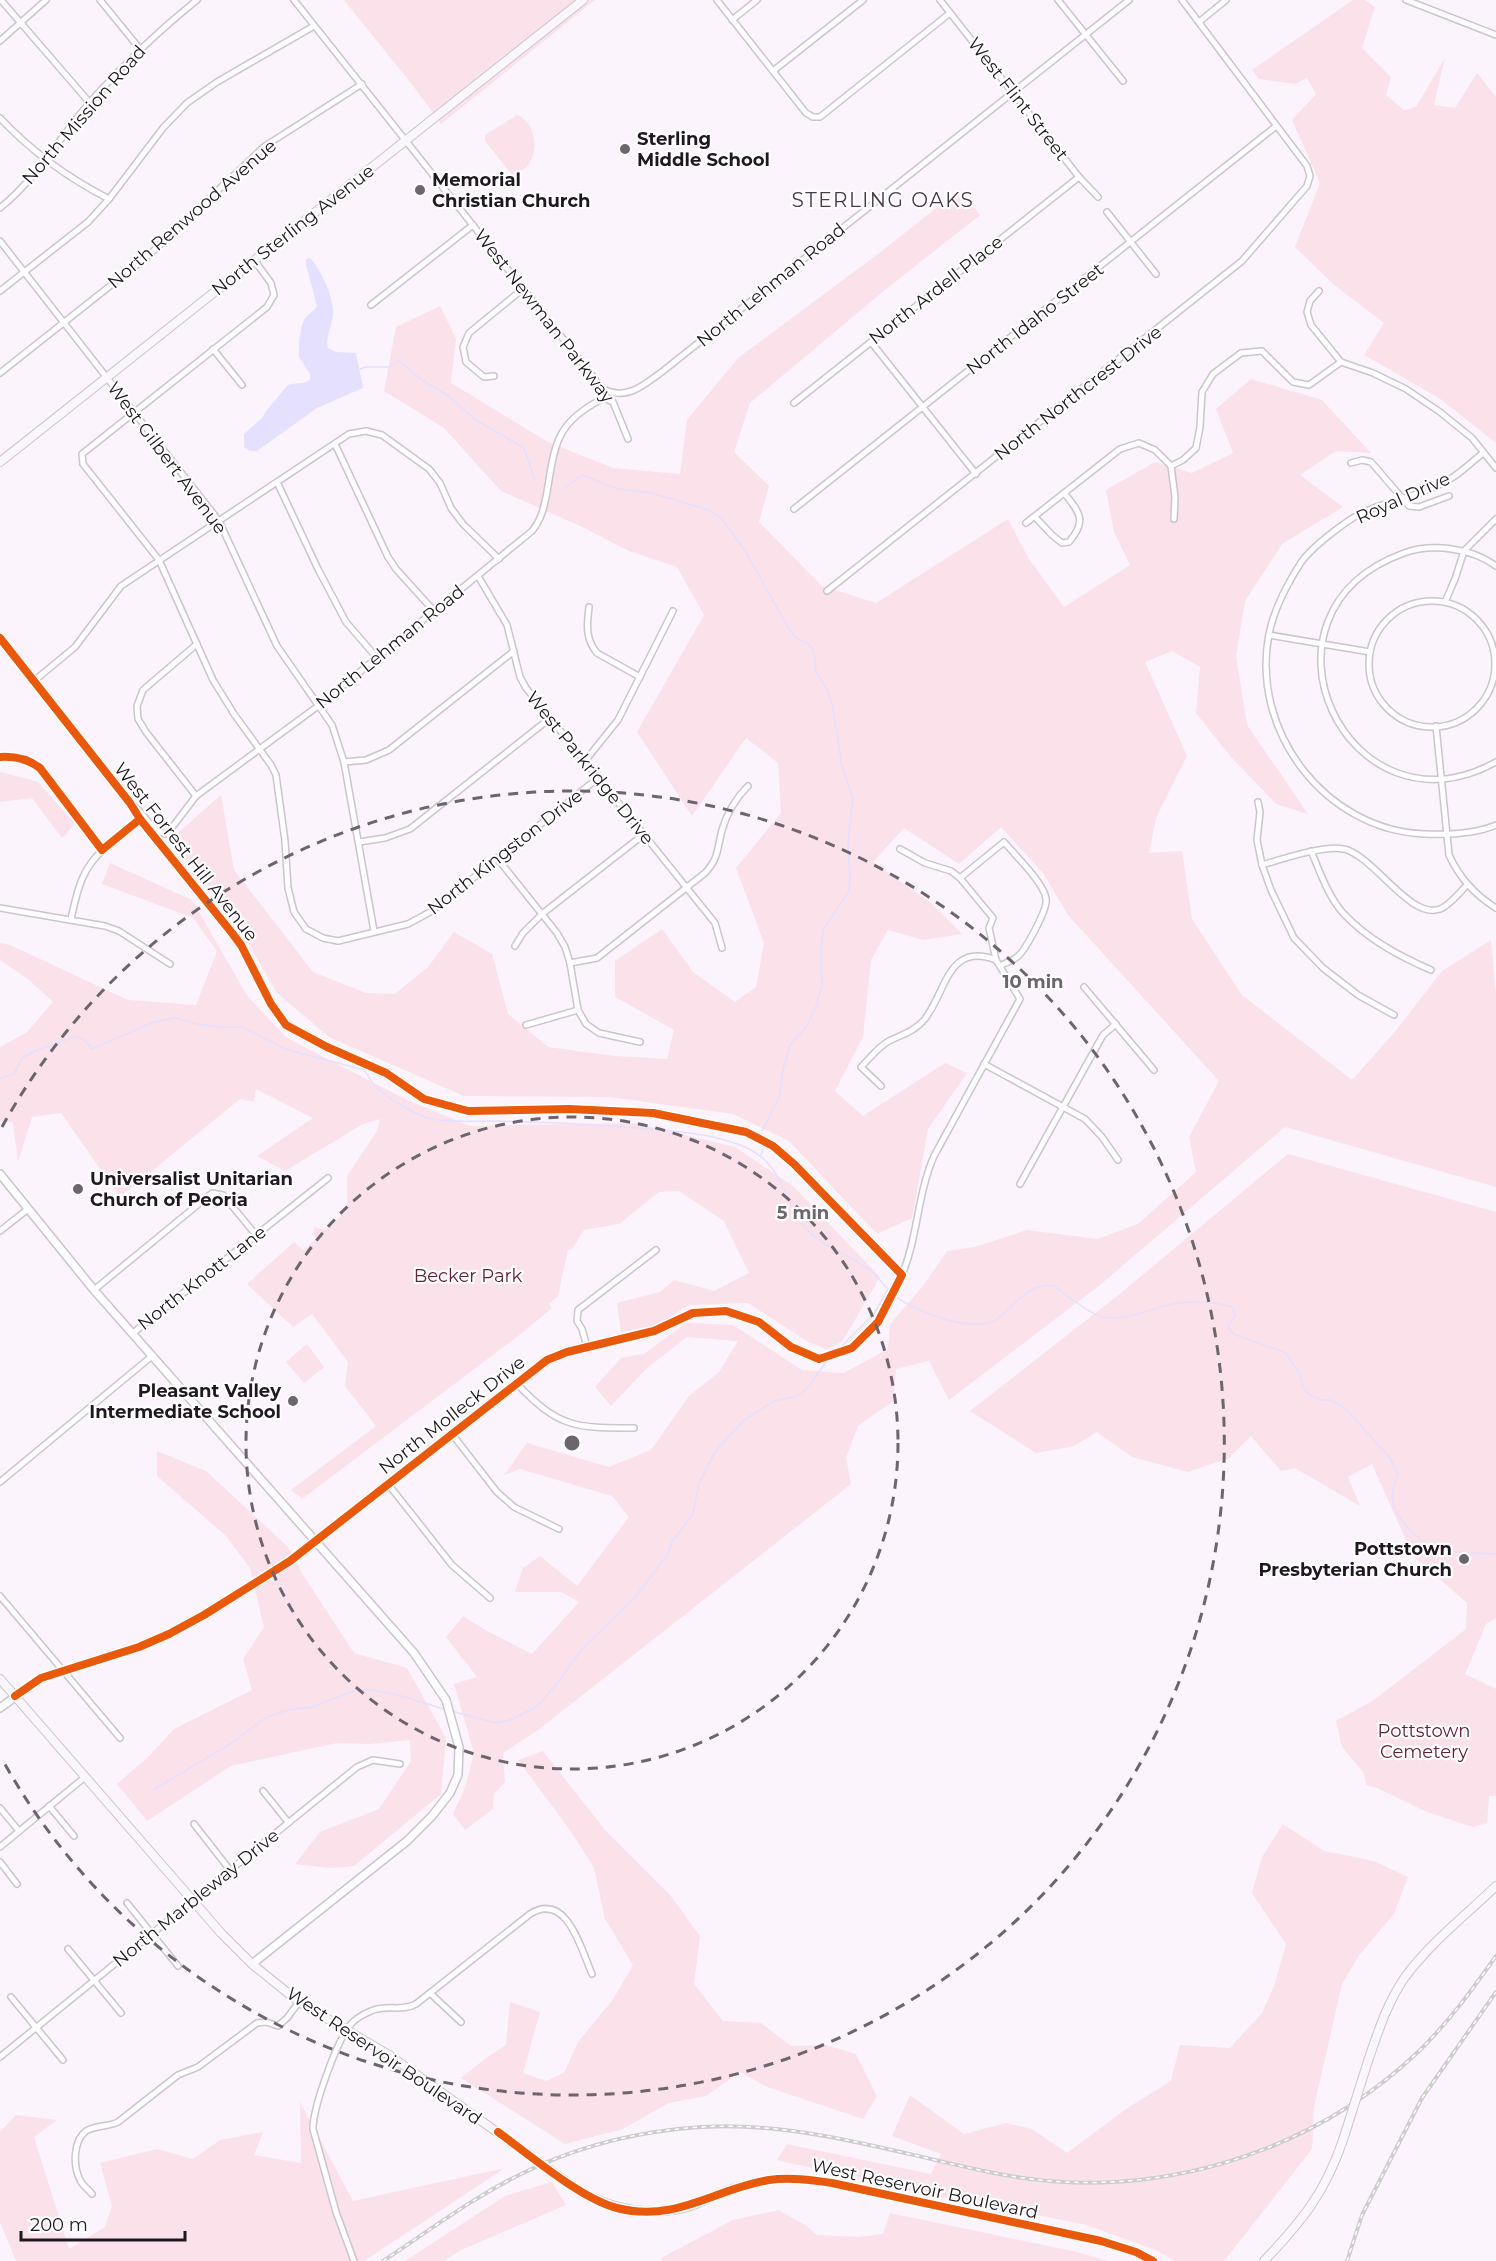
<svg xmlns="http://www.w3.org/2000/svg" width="1496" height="2261" viewBox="0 0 1496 2261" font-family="Montserrat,sans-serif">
<rect width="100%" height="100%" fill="#fbf4fc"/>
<g fill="#fbe1e9">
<polygon points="344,0 595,0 441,124 414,87"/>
<polygon points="1353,0 1365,0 1375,7 1362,48 1391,77 1386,95 1404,110 1416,107 1445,58 1434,105 1455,108 1477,73 1496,97 1496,443 1439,398 1364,355 1384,323 1333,284 1295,247 1320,183 1292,120 1316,94 1307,78 1295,84 1259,79 1252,70"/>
<path d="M517 115C542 125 540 170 512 175L485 141V135Z"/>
<polygon points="960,189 980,215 885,290 750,403 734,452 769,486 759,522 822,586 876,603 1008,519 1029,559 1064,607 1130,565 1114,532 1106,490 1155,462 1192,473 1233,453 1216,409 1251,379 1322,400 1371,453 1336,451 1300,475 1343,507 1282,544 1245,601 1236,656 1247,725 1308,814 1276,804 1231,757 1196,713 1200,667 1172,651 1145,662 1187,756 1156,818 1149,853 1182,851 1192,919 1242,995 1352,1080 1394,1033 1442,971 1491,940 1496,995 1496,1187 1285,1127 1100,1285 949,1400 929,1361 896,1369 893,1401 858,1426 846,1458 851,1484 538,1730 503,1753 505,1782 494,1794 493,1809 465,1830 453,1814 465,1788 474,1753 454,1684 477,1677 446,1637 463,1616 487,1631 532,1654 579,1602 561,1592 515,1592 523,1568 540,1556 577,1586 629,1517 612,1496 520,1469 504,1475 527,1443 609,1467 651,1450 689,1396 719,1372 738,1341 687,1337 646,1369 611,1406 595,1387 621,1358 644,1354 686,1323 733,1325 802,1370 844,1373 888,1349 890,1324 923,1286 947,1251 975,1247 1027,1230 1097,1239 1138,1224 1196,1172 1189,1137 1219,1081 1068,915 1043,873 1001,827 959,864 904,828 873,862 931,903 962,934 923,940 888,930 871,960 863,1037 835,1091 863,1116 945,1063 967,1073 928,1129 912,1218 877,1234 789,1141 733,1114 609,1097 464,1096 329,1037 277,993 242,932 172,838 221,795 234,870 313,972 366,993 395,994 428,967 454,932 492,954 508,1014 548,1047 615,1056 667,1059 674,1030 615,997 615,961 662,929 693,972 735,1002 756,987 764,943 736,868 781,813 778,763 746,738 692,816 637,732 704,615 677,567 629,551 580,526 501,491 444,428 384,391 396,327 440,306 456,339 451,383 546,441 613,468 680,474 687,420 738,358 882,251"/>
<polygon points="0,772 38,782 75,824 62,838 32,798 0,802"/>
<polygon points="110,863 192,900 248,997 287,1038 407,1100 470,1126 634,1123 735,1147 793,1186 880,1277 842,1342 826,1349 808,1342 748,1303 689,1305 657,1325 621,1332 617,1303 660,1292 674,1280 714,1291 749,1273 724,1221 679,1191 659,1192 619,1224 584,1230 572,1249 568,1250 558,1296 549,1304 552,1308 522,1333 302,1499 291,1490 376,1426 345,1386 348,1362 312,1314 293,1327 247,1284 294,1242 303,1250 315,1240 314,1227 325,1230 347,1211 347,1176 377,1131 380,1119 363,1124 285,1171 257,1156 313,1118 256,1089 254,1102 240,1099 120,1197 61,1113 32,1117 18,1162 13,1122 0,1121 0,1047 26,1033 53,1002 28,979 0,960 0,943 10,945 128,1000 196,1005 217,951 193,918 102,884"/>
<polygon points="1288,1154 1496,1212 1496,1618 1486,1624 1465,1674 1496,1689 1496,1796 1489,1796 1487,1823 1473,1827 1427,1812 1377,1788 1366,1785 1364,1773 1342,1747 1336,1721 1374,1700 1466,1629 1467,1603 1413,1556 1372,1464 1348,1477 1360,1506 1295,1468 1281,1471 1251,1436 1229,1458 1188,1472 1132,1457 1097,1432 1074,1446 1036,1453 970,1411 1116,1297"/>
<polygon points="307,1344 324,1367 304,1383 286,1362"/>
<polygon points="157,1451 206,1471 288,1547 303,1575 354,1653 407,1668 446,1738 441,1794 354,1866 330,1868 295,1864 320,1832 379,1809 411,1761 410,1740 370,1744 337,1743 231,1766 147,1821 117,1784 149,1756 174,1729 252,1690 243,1659 264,1627 250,1568 225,1535 157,1476"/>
<polygon points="543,1751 605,1830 670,1895 700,1936 694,1984 723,2021 761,2023 791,2046 826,2045 856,2054 877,2096 863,2119 767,2087 740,2072 706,2096 669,2103 623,2129 565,2144 461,2078 486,2058 506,2045 510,2002 540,2012 523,2073 546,2081 564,2073 578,2042 612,2001 633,1965 605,1919 594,1868 570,1830 518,1760"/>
<polygon points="1283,1824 1324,1851 1374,1861 1408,1877 1394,1914 1360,1954 1342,1984 1314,2107 1312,2149 1224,2261 1175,2261 1154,2249 1083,2224 935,2196 777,2160 787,2144 931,2174 941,2154 892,2136 910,2095 964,2134 1006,2123 1032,2129 1067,2153 1126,2109 1171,2081 1180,2045 1230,2048 1262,2013 1274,1986 1286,1944 1252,1893 1262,1857"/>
<polygon points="300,2102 353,2201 505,2168 364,2261 16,2261 0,2222 0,2132 16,2115 57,2120 34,2137 69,2249 105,2227 112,2206 100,2163 157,2149 193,2159 220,2140 263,2132 254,2155 301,2163"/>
<polygon points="552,2182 566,2205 459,2251 444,2261 405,2261 505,2196"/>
<polygon points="779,2210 805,2225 817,2235 858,2237 883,2234 890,2213 1077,2252 1108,2261 662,2261 661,2258 733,2220"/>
</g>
<path fill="#e4e0fe" d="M310 258C321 270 335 299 333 315 332 326 325 338 328 348L336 352 356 353 363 388 317 408 257 451H250L244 447V434L262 418 266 411 288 385C296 382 302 385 310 380V374L299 357C299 347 299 325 306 317 310 313 313 312 317 306L306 265V259Z"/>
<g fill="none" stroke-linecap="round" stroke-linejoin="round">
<g stroke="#e4e0fe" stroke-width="1.5">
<polyline points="360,369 366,367 390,367 398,360 422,380 447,395 476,420 524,448 535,480"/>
<polyline points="564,488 582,475 618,489 651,493 709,510 722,519 744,549 789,629 796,638 807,643 814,651 816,671 827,690 833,708 842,767 853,799 848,842 850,879 849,891 823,930 821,955 822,986 816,1007 807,1026 790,1045 783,1070 779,1097 762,1131"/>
<path d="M0 1078 14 1074 22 1058 40 1049 77 1036 86 1041 92 1049 154 1022 175 1018 197 1024 223 1027H243L285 1049 364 1070C369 1076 372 1083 377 1088 388 1098 414 1114 428 1118 447 1123 480 1121 500 1121 550 1123 600 1124 650 1129 683 1132 716 1134 747 1148 781 1164 783 1195 802 1223 819 1248 851 1253 872 1272 879 1278 884 1286 891 1292"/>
<polyline points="761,1155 763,1149"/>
<path d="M894 1295C914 1312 977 1336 1000 1317 1015 1304 1032 1281 1055 1286 1062 1293 1089 1312 1097 1315 1119 1324 1150 1309 1173 1304 1194 1300 1211 1301 1232 1307L1235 1316 1228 1327 1233 1334 1286 1353 1300 1375 1303 1388 1310 1395 1321 1400H1331L1346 1409 1390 1458 1398 1474C1394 1483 1391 1495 1394 1506 1398 1520 1422 1544 1436 1548 1456 1554 1476 1553 1496 1554"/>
<polyline points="839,1349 873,1315 888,1290"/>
<polyline points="451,1711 496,1723 510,1720 536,1707 556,1685 582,1649 636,1596 668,1554 672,1542 693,1514 699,1484 715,1452 743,1421 774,1401 798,1396 811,1384 827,1360"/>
<polyline points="155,1789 230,1744 267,1717 288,1710 312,1707 356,1690 372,1690 402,1696 447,1710"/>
</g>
<g stroke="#ccc5cd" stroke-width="8">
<g id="minor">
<polyline points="1,0 90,103"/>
<polyline points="100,0 140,49"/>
<polyline points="294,0 603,389 603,393"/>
<polyline points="717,0 806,113 813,117 820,117 950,13"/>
<polyline points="940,0 1079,177 1098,197"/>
<polyline points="1058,0 1123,81"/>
<polyline points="1406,0 1496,35"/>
<polyline points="732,20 757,0"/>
<polyline points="1199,22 1226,0"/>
<polyline points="0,41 46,0"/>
<polyline points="773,71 863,0"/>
<path d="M0 118C32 152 68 178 109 199"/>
<path d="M0 208C36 179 60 137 90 102 123 65 158 31 197 0"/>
<polyline points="1107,212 1156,274"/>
<polyline points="0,241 219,521 277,646 332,725 344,762 374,931"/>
<polyline points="254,260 271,283 274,295 267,307 82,454 83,464 159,560 213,680 234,714 271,765 276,775 285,841 288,888 294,912 306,929 323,938 338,941 408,924 432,911 598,778"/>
<polyline points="0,291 88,222 109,199 163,128 187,103 217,82 314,26"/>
<polyline points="1319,291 1310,301 1307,312 1311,325 1341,362 1373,373 1406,389 1440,412 1472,438 1496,468"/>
<polyline points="371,305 473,225"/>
<polyline points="871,342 976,474"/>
<polyline points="213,349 242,385"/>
<polyline points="0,373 149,255 265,146 362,84"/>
<polyline points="494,376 484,377 466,362 463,347 469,333 524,288"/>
<path d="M603 389C627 401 644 385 663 371L1129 0"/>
<polyline points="604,398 613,402 628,439"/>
<polyline points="794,403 1079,177"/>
<polyline points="335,444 388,557 396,569 434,611"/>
<path d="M1483 453C1469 464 1456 478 1439 485 1417 496 1394 500 1371 509 1352 515 1310 548 1300 564 1286 586 1274 609 1269 634 1250 732 1326 830 1424 834 1447 835 1475 834 1496 825"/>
<polyline points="1351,463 1362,460 1371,462 1409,506 1419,507 1449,496"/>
<polyline points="1171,466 1183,460 1196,448 1200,427 1202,392 1213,374 1241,353 1262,351 1293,382 1309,385 1341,362"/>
<polyline points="277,482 318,569 346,622 377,658"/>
<polyline points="794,509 1275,127"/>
<path d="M1035 517 1052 535 1062 543 1069 542C1087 521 1080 513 1065 494"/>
<polyline points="1026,523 1120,449 1139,443 1155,450 1171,466 1175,497 1174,519"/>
<path d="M1496 566C1472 548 1432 543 1404 553 1238 613 1348 844 1496 762"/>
<polyline points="478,576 507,625 520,677 526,688 715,923 722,948"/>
<polyline points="827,591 1242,261 1307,186 1310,176 1307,166 1182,0"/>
<circle cx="1432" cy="664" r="63"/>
<polyline points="1445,602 1455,579 1464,551 1496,519"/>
<path d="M589 607C587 624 585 639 597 653L640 677"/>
<polyline points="1269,635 1370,652"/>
<polyline points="34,681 75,647 121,586 349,434 366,431 382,435 429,469 440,483 451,508 463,524 499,559"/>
<path d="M1436 726 1449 855C1459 877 1475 895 1496 908"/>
<path d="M0 757C16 756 28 759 40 768L102 850"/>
<polyline points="585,761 618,720 673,611"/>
<polyline points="344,762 366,760 389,750 514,651"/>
<polyline points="196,796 146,732 138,719 137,706 143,690 197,644"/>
<polyline points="1258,802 1260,812 1257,840 1262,865 1271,890 1294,938 1323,968 1358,995 1394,1015"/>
<path d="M131 803C144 812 151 832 167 834L196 796 318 706 532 531C542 519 544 507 547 492 555 443 556 422 604 398"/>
<polyline points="359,842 385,838 410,829 549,719"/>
<polyline points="900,849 925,863 951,871 960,878 993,918 989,928 996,960"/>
<path d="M1311 851C1320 872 1328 896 1343 913 1367 939 1399 956 1431 970"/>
<polyline points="497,858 557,933 565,947 570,963 578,1010 586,1024 599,1033 640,1042"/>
<path d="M1262 865C1282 859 1324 845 1344 849 1374 856 1410 920 1440 909 1449 906 1460 892 1467 885"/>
<path d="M960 878 1004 842C1014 854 1045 884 1046 899 1048 909 1025 951 1017 957 1012 961 1005 963 1000 966"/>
<polyline points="0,908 105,926 119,931 170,964"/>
<path d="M71 919C74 905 77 890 83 877 94 852 119 836 140 819"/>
<polyline points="515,946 523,933 542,914 643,835"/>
<path d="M570 963 597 958 705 873C719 858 717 849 722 830 727 813 736 798 748 786"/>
<polyline points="1084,987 1154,1070"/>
<polyline points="526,1025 578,1010"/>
<polyline points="984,1064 1085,1119 1102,1137 1118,1160"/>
<path d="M881 1086 861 1067C870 1058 878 1047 889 1041 901 1035 915 1031 924 1020 946 994 947 941 996 960L1020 999 934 1156C917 1195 918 1237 902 1275"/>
<polyline points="1020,1184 1103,1035 1116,1024"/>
<polyline points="0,1231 28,1209"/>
<polyline points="94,1290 212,1193 223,1195 256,1235"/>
<polyline points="133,1333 328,1178"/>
<polyline points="587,1347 582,1329 577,1321 578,1310 656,1250"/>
<path d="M517 1384C559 1428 576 1428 634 1428"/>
<polyline points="452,1434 497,1492 514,1507 559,1529"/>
<polyline points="0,1482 152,1356"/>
<polyline points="388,1484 452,1565 490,1598"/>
<polyline points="0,1596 120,1738"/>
<polyline points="263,1791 288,1822"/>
<polyline points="49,1806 74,1836"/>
<polyline points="0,1808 19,1831"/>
<polyline points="194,1824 230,1870"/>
<polyline points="0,1847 85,1777"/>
<polyline points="0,1862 17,1884"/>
<polyline points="127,1903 178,1966"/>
<polyline points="68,1949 121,2013"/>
<polyline points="430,1993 461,2022"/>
<polyline points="11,1997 63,2060"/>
<polyline points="0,2057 357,1767 373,1760 400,1764"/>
<path d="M92 2194C89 2190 82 2185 80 2180 73 2166 73 2141 86 2131 95 2125 108 2127 118 2122L178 2075 198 2067 257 2023 266 2022 278 2026 287 2018 299 2002"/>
<path d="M354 2261 336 2212 313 2129C313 2107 337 2040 351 2024 356 2018 364 2014 371 2011 386 2004 402 2012 416 2004L530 1914C567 1891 581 1949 592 1974"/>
</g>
</g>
<g stroke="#ccc5cd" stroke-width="10">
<g id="tertiary">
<polyline points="0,638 130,803 140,819 232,933 241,945 271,1004 286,1025 327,1047 386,1073 424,1099 468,1111 569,1109 653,1113 746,1132 773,1146 794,1164 902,1275 878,1322 852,1348 819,1359 791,1347 759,1322 726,1311 693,1313 654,1331 567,1352 547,1360 290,1561 204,1615 169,1634 139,1647 41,1678 0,1708"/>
<polyline points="0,1174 94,1290 414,1653 446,1700 459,1747 458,1775 450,1793 432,1816 407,1841 252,1964"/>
</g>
</g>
<g stroke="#ccc5cd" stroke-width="10">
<g id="secondary">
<polyline points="0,462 583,0"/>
<path d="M0 1679 221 1933 252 1964 299 2002 389 2055 581 2192C614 2210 647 2216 684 2208 700 2204 715 2194 732 2189 743 2185 756 2183 768 2180 790 2177 811 2180 832 2183L1101 2241 1136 2252 1153 2261"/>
<path d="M1368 2061C1378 2032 1387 2003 1405 1977 1430 1943 1466 1915 1496 1886"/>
<path d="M1264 2261C1302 2221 1325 2193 1343 2140"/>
</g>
</g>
<use href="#minor" stroke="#fefdff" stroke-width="5"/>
<use href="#tertiary" stroke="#fefdff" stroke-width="7"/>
<use href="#secondary" stroke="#f9f7fb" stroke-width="8"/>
<g stroke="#cfcccf" stroke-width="4">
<g id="rail">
<path d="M383 2261C427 2232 471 2199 519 2175 569 2150 622 2135 678 2129 787 2116 889 2152 994 2173 1145 2204 1306 2158 1418 2052 1448 2023 1472 1990 1496 1956"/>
<polyline points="1347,2261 1362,2215 1422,2098 1496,1992"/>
</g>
</g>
<use href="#rail" stroke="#fff" stroke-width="1.5" stroke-dasharray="4.5" stroke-linecap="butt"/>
<g stroke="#ccc5cd" stroke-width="10" stroke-linecap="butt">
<polyline id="secondary-bridge" points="1343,2140 1368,2061"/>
</g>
<use href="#secondary-bridge" stroke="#f9f7fb" stroke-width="8"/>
<g stroke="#fff" stroke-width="11">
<g id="cycleway">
<polyline points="0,638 130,803 140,819 232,933 241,945 271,1004 286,1025 327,1047 386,1073 424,1099 468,1111 569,1109 653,1113 746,1132 773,1146 794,1164 902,1275 878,1322 852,1348 819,1359 791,1347 759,1322 726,1311 693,1313 654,1331 567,1352 547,1360 290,1561 204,1615 169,1634 139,1647 41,1678 15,1696"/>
<path d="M0 757C16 756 28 759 40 768L102 850 140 819"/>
<path d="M498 2132C530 2155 581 2199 617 2208 676 2223 714 2189 769 2180 790 2177 811 2180 832 2183L1101 2241 1136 2252 1153 2261"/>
</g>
</g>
<use href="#cycleway" stroke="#e8590c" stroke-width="8"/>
</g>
<g fill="none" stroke="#6d656d" stroke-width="3" stroke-dasharray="10 8">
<circle cx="572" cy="1443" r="326"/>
<path d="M2 1127A652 652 0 1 1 2 1759"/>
</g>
<g fill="#6d656d" stroke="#fff" stroke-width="2">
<circle cx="625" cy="149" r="6"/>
<circle cx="420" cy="190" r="6"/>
<circle cx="78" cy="1189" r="6"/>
<circle cx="293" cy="1401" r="6"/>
<circle cx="1464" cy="1559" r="6"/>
</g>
<g text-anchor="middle" stroke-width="4.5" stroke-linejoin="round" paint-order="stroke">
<g font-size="18" fill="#201820" stroke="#fff">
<text transform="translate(1018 99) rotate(52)" y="6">West Flint Street</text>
<text transform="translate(84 115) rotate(-49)" y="6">North Mission Road</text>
<text transform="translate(192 214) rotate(-41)" y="6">North Renwood Avenue</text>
<text transform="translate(293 230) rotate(-38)" y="6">North Sterling Avenue</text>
<text transform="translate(771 285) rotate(-39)" y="6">North Lehman Road</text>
<text transform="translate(936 290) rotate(-38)" y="6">North Ardell Place</text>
<text transform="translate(544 316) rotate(52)" y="6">West Newman Parkway</text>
<text transform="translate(1035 319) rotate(-38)" y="6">North Idaho Street</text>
<text transform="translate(1078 393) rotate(-38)" y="6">North Northcrest Drive</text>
<text transform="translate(167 458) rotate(53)" y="6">West Gilbert Avenue</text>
<text transform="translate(1403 498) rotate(-24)" y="6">Royal Drive</text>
<text transform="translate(390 647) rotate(-39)" y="6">North Lehman Road</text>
<text transform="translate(590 768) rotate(51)" y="6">West Parkridge Drive</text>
<text transform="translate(186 852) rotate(52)" y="6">West Forrest Hill Avenue</text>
<text transform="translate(505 852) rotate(-38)" y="6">North Kingston Drive</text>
<text transform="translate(202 1278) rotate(-38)" y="6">North Knott Lane</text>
<text transform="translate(452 1415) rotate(-38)" y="6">North Molleck Drive</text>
<text transform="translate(196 1898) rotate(-39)" y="6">North Marbleway Drive</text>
<text transform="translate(384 2056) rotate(34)" y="6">West Reservoir Boulevard</text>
<text transform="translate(925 2189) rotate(12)" y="6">West Reservoir Boulevard</text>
</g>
<g font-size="18" font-weight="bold" fill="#201820" stroke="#fff" text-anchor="start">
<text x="637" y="145">Sterling<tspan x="637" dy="21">Middle School</tspan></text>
<text x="432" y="186">Memorial<tspan x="432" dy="21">Christian Church</tspan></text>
<text x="90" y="1185">Universalist Unitarian<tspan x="90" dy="21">Church of Peoria</tspan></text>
<text x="281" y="1397" text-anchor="end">Pleasant Valley<tspan x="281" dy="21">Intermediate School</tspan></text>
<text x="1452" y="1555" text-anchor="end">Pottstown<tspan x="1452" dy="21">Presbyterian Church</tspan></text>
</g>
<g font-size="18" fill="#622237" stroke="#fff">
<text x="468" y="1282">Becker Park</text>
<text x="1424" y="1737">Pottstown<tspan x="1424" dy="21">Cemetery</tspan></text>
</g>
<g font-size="20" letter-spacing="1.5" fill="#4b394c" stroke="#fff">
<text x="883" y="207">STERLING OAKS</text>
</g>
</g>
<circle cx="572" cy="1443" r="9" fill="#6d656d" stroke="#fff" stroke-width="3"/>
<g font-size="18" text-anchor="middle" font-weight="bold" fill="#6d656d" stroke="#fff" stroke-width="4.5" stroke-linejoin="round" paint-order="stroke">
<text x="1033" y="988">10 min</text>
<text x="803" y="1219">5 min</text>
</g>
<path d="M21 2231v9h164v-9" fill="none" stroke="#201820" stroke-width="3"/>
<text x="30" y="2231" font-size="18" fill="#201820" stroke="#ffffff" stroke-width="4.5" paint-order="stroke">200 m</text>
</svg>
